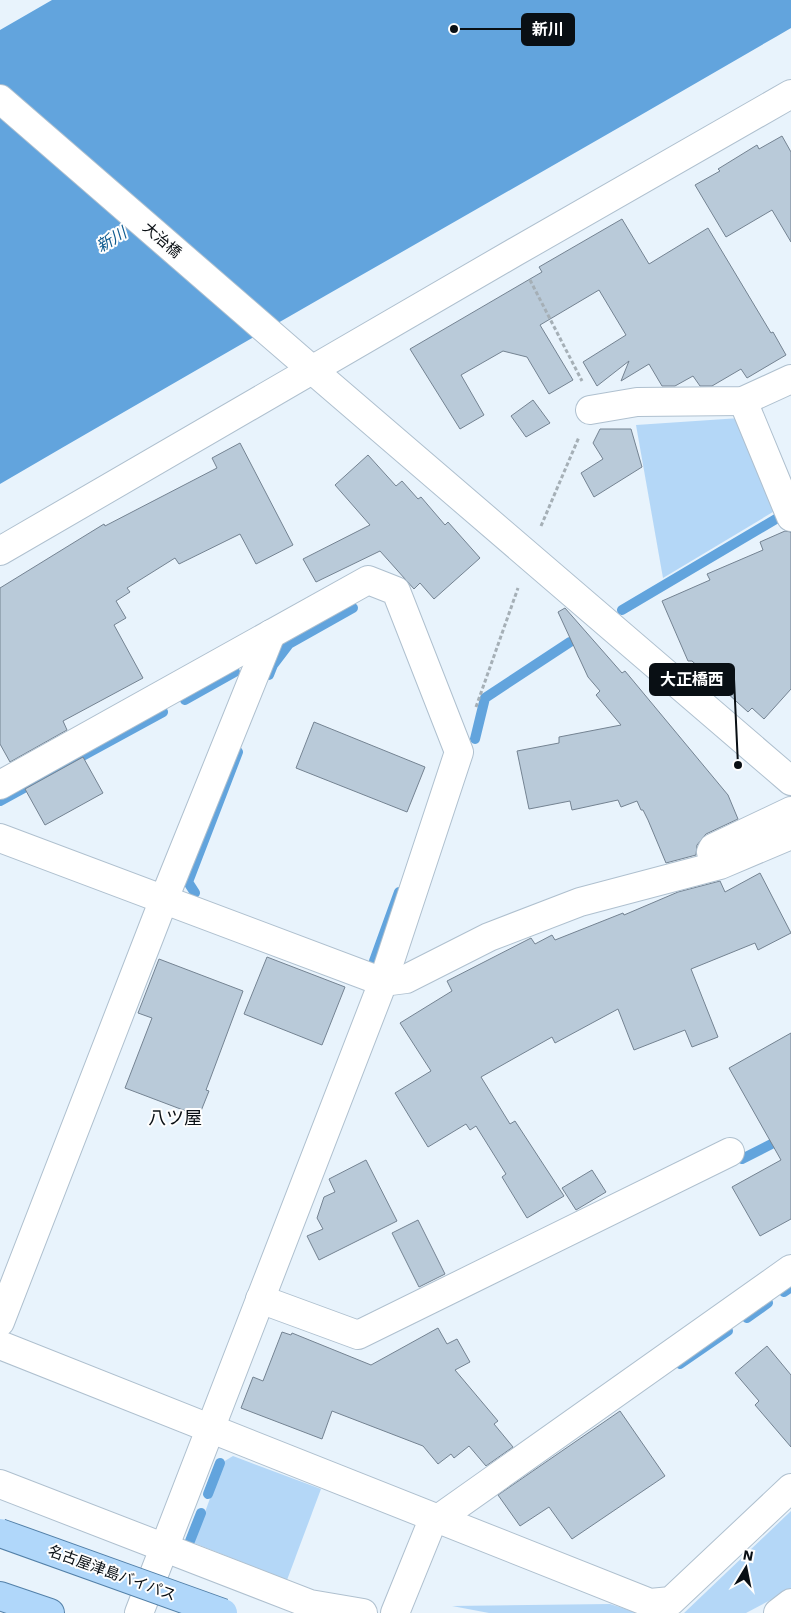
<svg xmlns="http://www.w3.org/2000/svg" width="791" height="1613" viewBox="0 0 791 1613" font-family="'Work Sans','Noto Sans JP',sans-serif">
<rect width="100%" height="100%" fill="#e8f3fc"/>
<g fill="#b4d7f7">
<polygon points="740,418 778,509 663,578 636,425"/>
<polygon points="233,1456 321,1489 287,1580 194,1543 223,1462"/>
<polygon points="791,1511 791,1589 746,1613 684,1613"/>
<polygon points="610,1604 638,1613 489,1613 452,1606"/>
</g>
<path fill="#62a4dd" d="M52 0H791V28C528 181 263 330 0 484V30Z"/>
<g fill="none" stroke-linecap="round" stroke-linejoin="round">
<g stroke="#62a4dd" stroke-width="10">
<polyline points="622,610 781,516"/>
<polyline points="269,675 273,665 289,644 353,608"/>
<polyline points="185,700 235,672"/>
<polyline points="475,739 485,698 570,642"/>
<polyline points="0,801 163,712"/>
<polyline points="195,893 188,882 238,752"/>
<polyline points="374,961 399,892"/>
<polyline points="742,1159 791,1134"/>
<polyline points="784,1292 791,1287"/>
<polyline points="747,1318 768,1303"/>
<polyline points="680,1364 728,1331"/>
<polyline points="208,1494 220,1463"/>
<polyline points="190,1541 201,1513"/>
</g>
</g>
<g fill="#b9cad9" stroke="#748392">
<polygon points="782,136 791,152 791,242 772,210 726,237 695,185 720,171 718,169 757,145 759,149"/>
<polygon points="622,219 649,264 708,228 771,333 773,332 786,355 747,378 741,369 712,386 700,386 693,376 675,386 662,386 649,364 621,381 629,361 597,386 583,362 626,335 599,290 540,325 573,380 549,394 527,357 503,351 461,375 484,415 460,429 410,349 542,272 539,267"/>
<polygon points="533,400 550,423 526,437 511,416"/>
<polygon points="600,429 631,429 642,467 594,497 581,473 603,459 593,443"/>
<polygon points="240,443 293,545 256,564 240,534 179,564 175,558 127,588 130,592 116,601 126,618 114,625 143,678 63,721 67,730 10,762 0,744 0,588 104,524 105,526 217,468 212,458"/>
<polygon points="368,455 396,486 402,481 418,499 421,497 445,525 448,522 480,558 434,599 420,583 414,589 380,551 316,582 303,559 370,525 335,485"/>
<polygon points="785,531 791,532 791,689 764,719 752,708 748,712 692,661 688,661 662,601 710,580 707,574 763,550 760,542"/>
<polygon points="565,608 622,673 625,671 728,795 738,819 706,834 697,845 696,855 666,863 648,820 643,810 641,810 637,801 621,807 618,800 572,810 570,801 529,809 517,751 559,743 559,737 621,725 596,695 600,691 588,677 558,612"/>
<polygon points="314,722 425,767 407,812 296,768"/>
<polygon points="83,757 103,793 45,825 25,789"/>
<polygon points="760,873 791,933 758,950 755,943 691,969 718,1037 692,1047 685,1030 634,1050 618,1009 555,1043 552,1037 481,1077 510,1124 515,1121 564,1196 527,1218 502,1177 506,1174 476,1126 470,1130 466,1124 428,1147 395,1093 431,1071 400,1023 452,991 447,981 531,938 535,944 552,935 555,940 623,913 624,915 678,892 720,881 725,892"/>
<polygon points="267,957 345,987 322,1045 244,1014"/>
<polygon points="159,959 243,991 206,1090 209,1091 199,1116 125,1088 152,1018 138,1013"/>
<polygon points="791,1033 791,1219 760,1236 732,1187 781,1160 729,1068"/>
<polygon points="366,1160 397,1221 319,1260 307,1236 323,1229 317,1218 324,1197 335,1192 329,1179"/>
<polygon points="592,1170 606,1192 576,1210 562,1188"/>
<polygon points="418,1220 445,1274 419,1287 392,1233"/>
<polygon points="438,1328 447,1344 457,1339 470,1362 455,1370 498,1421 494,1424 513,1447 486,1466 469,1446 454,1458 451,1454 438,1464 423,1446 332,1411 322,1439 241,1408 253,1377 263,1381 282,1332 291,1335 292,1333 371,1365"/>
<polygon points="767,1346 791,1375 791,1447 755,1405 759,1401 735,1373"/>
<polygon points="620,1411 665,1476 572,1539 549,1507 520,1526 498,1495"/>
</g>
<g fill="none" stroke-linecap="round" stroke-linejoin="round">
<g stroke="#afc0cf" stroke-width="30">
<g id="minor">
<polyline points="0,99 302,361 791,781"/>
<polyline points="743,401 791,517"/>
<polyline points="590,410 637,402 743,401 791,379"/>
<polyline points="0,551 515,252 791,94"/>
<polyline points="0,785 368,580 396,591 459,752 383,982 139,1613"/>
<polyline points="0,838 383,982 406,979 489,937 580,902 720,865 791,835"/>
<polyline points="711,852 713,848 791,811"/>
<polyline points="260,1299 358,1335 730,1152"/>
<polyline points="0,1322 164,899 271,634"/>
<polyline points="0,1345 650,1603 671,1601 791,1488"/>
<polyline points="0,1484 310,1604 363,1613"/>
<polyline points="438,1519 791,1269"/>
<polyline points="395,1613 434,1517"/>
<polyline points="778,1613 791,1603"/>
</g>
</g>
<g stroke="#5380a8" stroke-width="30">
<polyline id="major" points="0,1596 50,1613"/>
</g>
<g stroke="#a5afb6" stroke-width="3" stroke-dasharray="4 2.5" stroke-linecap="butt">
<polyline points="530,280 582,381"/>
<polyline points="541,526 579,437"/>
<polyline points="476,707 518,588"/>
</g>
<use href="#minor" stroke="#fff" stroke-width="28"/>
<use href="#major" stroke="#b0d7fa" stroke-width="28"/>
<g stroke="#5380a8" stroke-width="30" stroke-linecap="butt">
<polyline id="major-bridge" points="0,1533 223,1613"/>
</g>
<use href="#major-bridge" stroke="#b0d7fa" stroke-width="28"/>
</g>
<g text-anchor="middle" stroke-width="4" stroke-linejoin="round" paint-order="stroke">
<g font-size="15" fill="#090f14" stroke="#fefefe">
<text transform="translate(162 240) rotate(41)" y="5">大治橋</text>
<text transform="translate(112 1573) rotate(20)" y="5">名古屋津島バイパス</text>
</g>
<g font-size="16" font-style="italic" fill="#105c90" stroke="#fefefe">
<text transform="translate(111 239) rotate(-31)" y="6">新川</text>
</g>
<g font-size="18" fill="#090f14" stroke="#fefefe">
<text x="175" y="1124">八ツ屋</text>
</g>
</g>
<path fill="none" stroke="#090f14" stroke-width="2" d="M454 29L522 29M738 765L734 679"/>
<g fill="#090f14" stroke="#fefefe" stroke-width="2">
<circle cx="454" cy="29" r="5"/>
<circle cx="738" cy="765" r="5"/>
</g>
<g fill="#090f14" stroke="#090f14" stroke-width="2">
<rect x="522" y="14" width="52" height="31" rx="5"/>
<rect x="650" y="664" width="84" height="31" rx="5"/>
</g>
<g font-size="16" text-anchor="middle" font-weight="bold" fill="#fff">
<text x="548" y="35">新川</text>
<text x="692" y="685">大正橋西</text>
</g>
<g transform="translate(746 1568) rotate(10)" stroke="#fefefe" stroke-width="4" paint-order="stroke">
<path d="M0-4L9 19L0 12L-9 19Z" fill="#090f14"/>
<text y="-8" font-size="14" font-weight="bold" text-anchor="middle" fill="#090f14">N</text>
</g>
</svg>
